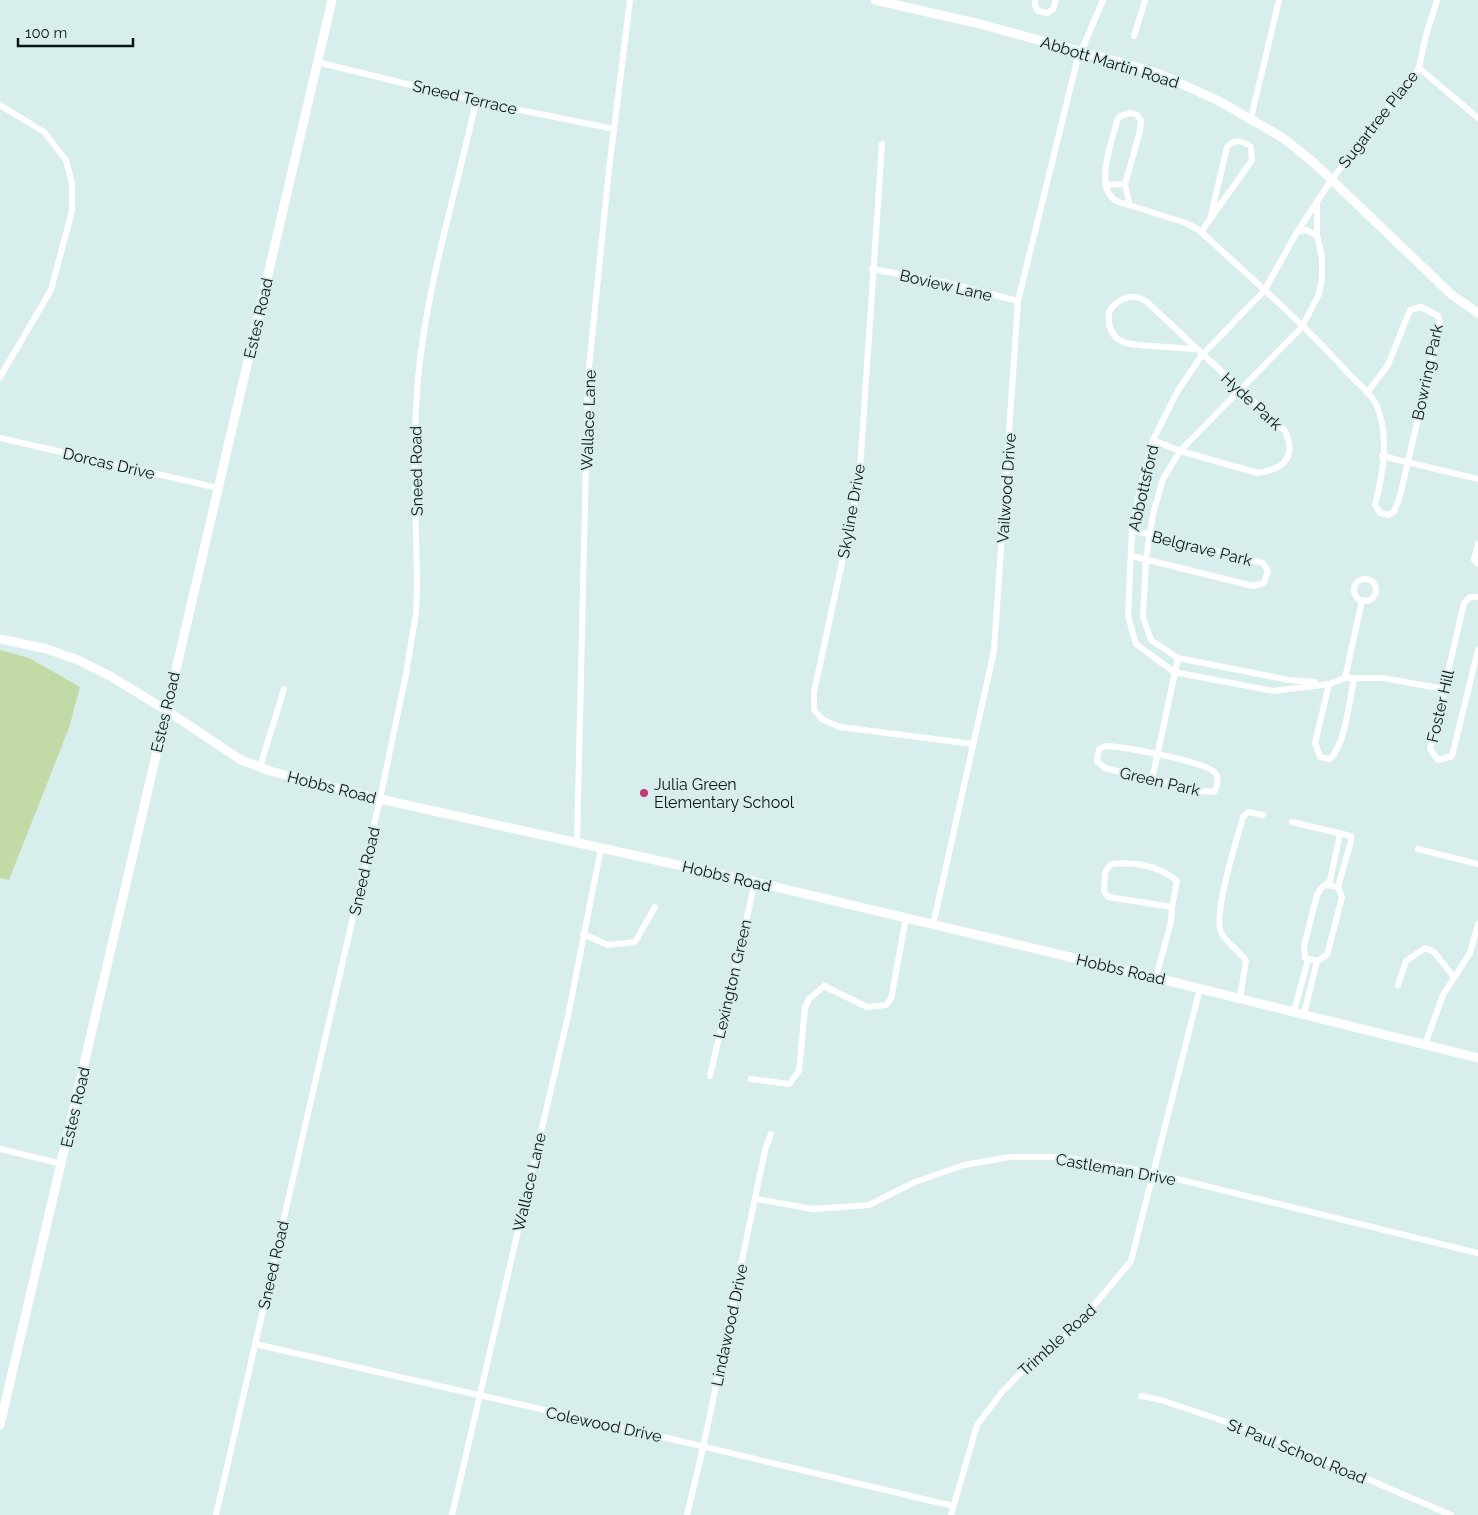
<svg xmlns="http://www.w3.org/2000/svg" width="1478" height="1515" viewBox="0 0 1478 1515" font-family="Raleway,sans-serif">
<rect width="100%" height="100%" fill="#d8eeed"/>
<polygon fill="#c2dba6" points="0,650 29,658 80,687 69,728 9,880 0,878"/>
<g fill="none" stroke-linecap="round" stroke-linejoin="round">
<g stroke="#fff" stroke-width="6">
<polyline points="1035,0 1035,5 1038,11 1047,13 1053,9 1056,0"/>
<polyline points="1437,0 1425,39 1419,68 1332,179 1297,232 1264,291 1202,355 1177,392 1153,440 1140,489 1132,530 1128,616 1136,644 1174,672 1273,691 1329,684 1345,678 1383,678 1444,689"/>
<polyline points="1134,36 1145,0"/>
<polyline points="317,62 476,101 614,129"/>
<polyline points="1419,68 1478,118"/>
<polyline points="0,105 44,132 66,160 72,184 72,211 51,290 0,377"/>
<polyline points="1251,118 1279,0"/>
<polyline points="882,144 859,484 814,692 814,710 823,720 840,727 973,744"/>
<polyline points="1105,185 1125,184"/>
<path d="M1129 203 1125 184 1140 131 1141 121 1137 115 1131 113 1120 116 1117 121C1112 142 1092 191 1119 202L1186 223 1199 230C1249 276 1302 322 1348 373 1356 382 1371 393 1376 404 1390 435 1383 474 1375 505L1380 513 1388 515 1394 512 1400 496 1440 324 1438 316 1421 307 1410 310 1388 365 1367 393"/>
<path d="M1201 232 1252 160 1251 147C1242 140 1235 139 1227 147L1211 215"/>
<polyline points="1297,232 1306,230 1317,235 1322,258 1322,278 1319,294 1302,327 1180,451 1163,479 1153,514 1146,559 1143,617 1151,640 1178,658 1289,680 1315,682"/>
<polyline points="1317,235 1317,201"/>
<polyline points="872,269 948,283 1018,301"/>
<polyline points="0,438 218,488"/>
<path d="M1153 440 1180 451 1258 473C1284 469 1297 457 1285 431L1147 302C1133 292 1117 298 1109 312 1106 344 1128 345 1152 346 1167 347 1181 348 1195 349"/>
<polyline points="1382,456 1478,479"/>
<polyline points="1478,544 1474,560 1478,564"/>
<polyline points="1132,556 1253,586 1264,583 1268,571 1263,563 1132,530"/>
<circle cx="1365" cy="590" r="11"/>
<polyline points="1478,597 1470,597 1464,603 1430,749 1438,760 1452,756 1478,650"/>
<polyline points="1345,678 1362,601"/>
<path d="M1329 684 1315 743 1320 757 1330 759C1345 745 1350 699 1354 678"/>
<path d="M1107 746C1126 747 1200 761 1213 771 1220 776 1218 785 1214 792L1201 791 1105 768 1097 761 1099 749Z"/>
<polyline points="260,767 284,689"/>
<polyline points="1152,780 1178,658"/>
<polyline points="1292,822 1351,836 1351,841 1338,887"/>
<polyline points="577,843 588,378 609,169 630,0"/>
<polyline points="1418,849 1478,864"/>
<polyline points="1326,885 1338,887 1342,897 1327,955 1317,961 1305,958 1304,946 1317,895 1321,888 1330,881 1340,834"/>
<polyline points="933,925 994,651 1018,301 1077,61 1103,0"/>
<polyline points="583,934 608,945 635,942 655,907"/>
<path d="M1156 977 1171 922 1172 907 1108 897 1104 891 1105 872 1111 864C1134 861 1160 866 1177 881L1172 907"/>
<polyline points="1398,985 1406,961 1425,948 1434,952 1454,977"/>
<path d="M1240 998 1246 961C1240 951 1225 942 1221 932 1213 912 1237 840 1243 817L1248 812 1263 815"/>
<polyline points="1294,1011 1308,960"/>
<polyline points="1304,1014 1317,961"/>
<polyline points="1425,1044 1443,995 1470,953 1478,924"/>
<polyline points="710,1076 755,882"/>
<polyline points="751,1079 789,1084 799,1071 805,1008 809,999 824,986 867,1007 886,1005 891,999 906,918"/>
<polyline points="0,1149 62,1164"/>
<polyline points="756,1199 813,1209 869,1205 915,1182 964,1165 1010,1157 1063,1157 1153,1173 1478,1253"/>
<polyline points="255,1344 663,1437 953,1506"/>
<polyline points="1141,1396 1161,1400 1265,1435 1451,1515"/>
<path d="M216 1515 380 799 406 674 416 613 417 584C416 503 410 419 423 338 435 258 459 180 476 101"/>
<polyline points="452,1515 568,1016 601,848"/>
<polyline points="687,1515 703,1448 765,1150 771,1134"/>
<polyline points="951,1515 977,1425 1002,1392 1030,1363 1075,1328 1131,1261 1200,988"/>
</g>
<g stroke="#fff" stroke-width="9">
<polyline points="875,0 976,23 1127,64 1162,75 1219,101 1283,138 1313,162 1452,295 1478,313"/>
<polyline points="0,639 47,649 78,660 110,676 166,710 241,760 270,771 380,799 755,882 1141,974 1478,1058"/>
<polyline points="0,1425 332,0"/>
</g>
</g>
<circle fill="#c13a78" stroke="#d8eeed" stroke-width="2" cx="644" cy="793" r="5"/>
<g text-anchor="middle" stroke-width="4" stroke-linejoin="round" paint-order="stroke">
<g font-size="16" fill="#0d1514" stroke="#d8eeed">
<text transform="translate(1110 62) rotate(17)" y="6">Abbott Martin Road</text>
<text transform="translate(465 97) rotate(13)" y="6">Sneed Terrace</text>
<text transform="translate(1378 119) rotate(-52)" y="6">Sugartree Place</text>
<text transform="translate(946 285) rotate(13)" y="6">Boview Lane</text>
<text transform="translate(258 318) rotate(-77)" y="6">Estes Road</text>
<text transform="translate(1427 372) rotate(-78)" y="6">Bowring Park</text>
<text transform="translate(1252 401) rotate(43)" y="6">Hyde Park</text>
<text transform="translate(588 420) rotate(-88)" y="6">Wallace Lane</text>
<text transform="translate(109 463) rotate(13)" y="6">Dorcas Drive</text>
<text transform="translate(416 471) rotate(-91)" y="6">Sneed Road</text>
<text transform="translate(1006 488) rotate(-86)" y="6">Vailwood Drive</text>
<text transform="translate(1143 488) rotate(-77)" y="6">Abbottsford</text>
<text transform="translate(851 511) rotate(-80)" y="6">Skyline Drive</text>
<text transform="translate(1202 548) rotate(14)" y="6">Belgrave Park</text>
<text transform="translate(1440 706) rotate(-77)" y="6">Foster Hill</text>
<text transform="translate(165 712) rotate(-77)" y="6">Estes Road</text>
<text transform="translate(1160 781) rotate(13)" y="6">Green Park</text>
<text transform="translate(332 787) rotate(14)" y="6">Hobbs Road</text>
<text transform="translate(364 871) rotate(-77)" y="6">Sneed Road</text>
<text transform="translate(727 876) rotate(13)" y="6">Hobbs Road</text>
<text transform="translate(1121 969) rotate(13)" y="6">Hobbs Road</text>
<text transform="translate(732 979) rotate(-77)" y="6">Lexington Green</text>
<text transform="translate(75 1107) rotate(-77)" y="6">Estes Road</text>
<text transform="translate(1116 1169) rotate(10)" y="6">Castleman Drive</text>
<text transform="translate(529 1182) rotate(-77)" y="6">Wallace Lane</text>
<text transform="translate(273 1265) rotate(-77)" y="6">Sneed Road</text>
<text transform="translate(729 1325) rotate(-78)" y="6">Lindawood Drive</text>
<text transform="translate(1057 1340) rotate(-42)" y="6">Trimble Road</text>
<text transform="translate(604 1424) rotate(12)" y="6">Colewood Drive</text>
<text transform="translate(1297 1451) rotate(22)" y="6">St Paul School Road</text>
</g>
<g font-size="16" fill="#0d1514" stroke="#d8eeed" text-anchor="start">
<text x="654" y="790">Julia Green<tspan x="654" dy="18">Elementary School</tspan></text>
</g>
</g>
<path d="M18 38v8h115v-8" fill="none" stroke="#0d1514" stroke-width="2.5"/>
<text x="25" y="38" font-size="15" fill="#0d1514" stroke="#d8eeed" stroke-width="4" paint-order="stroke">100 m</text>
</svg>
